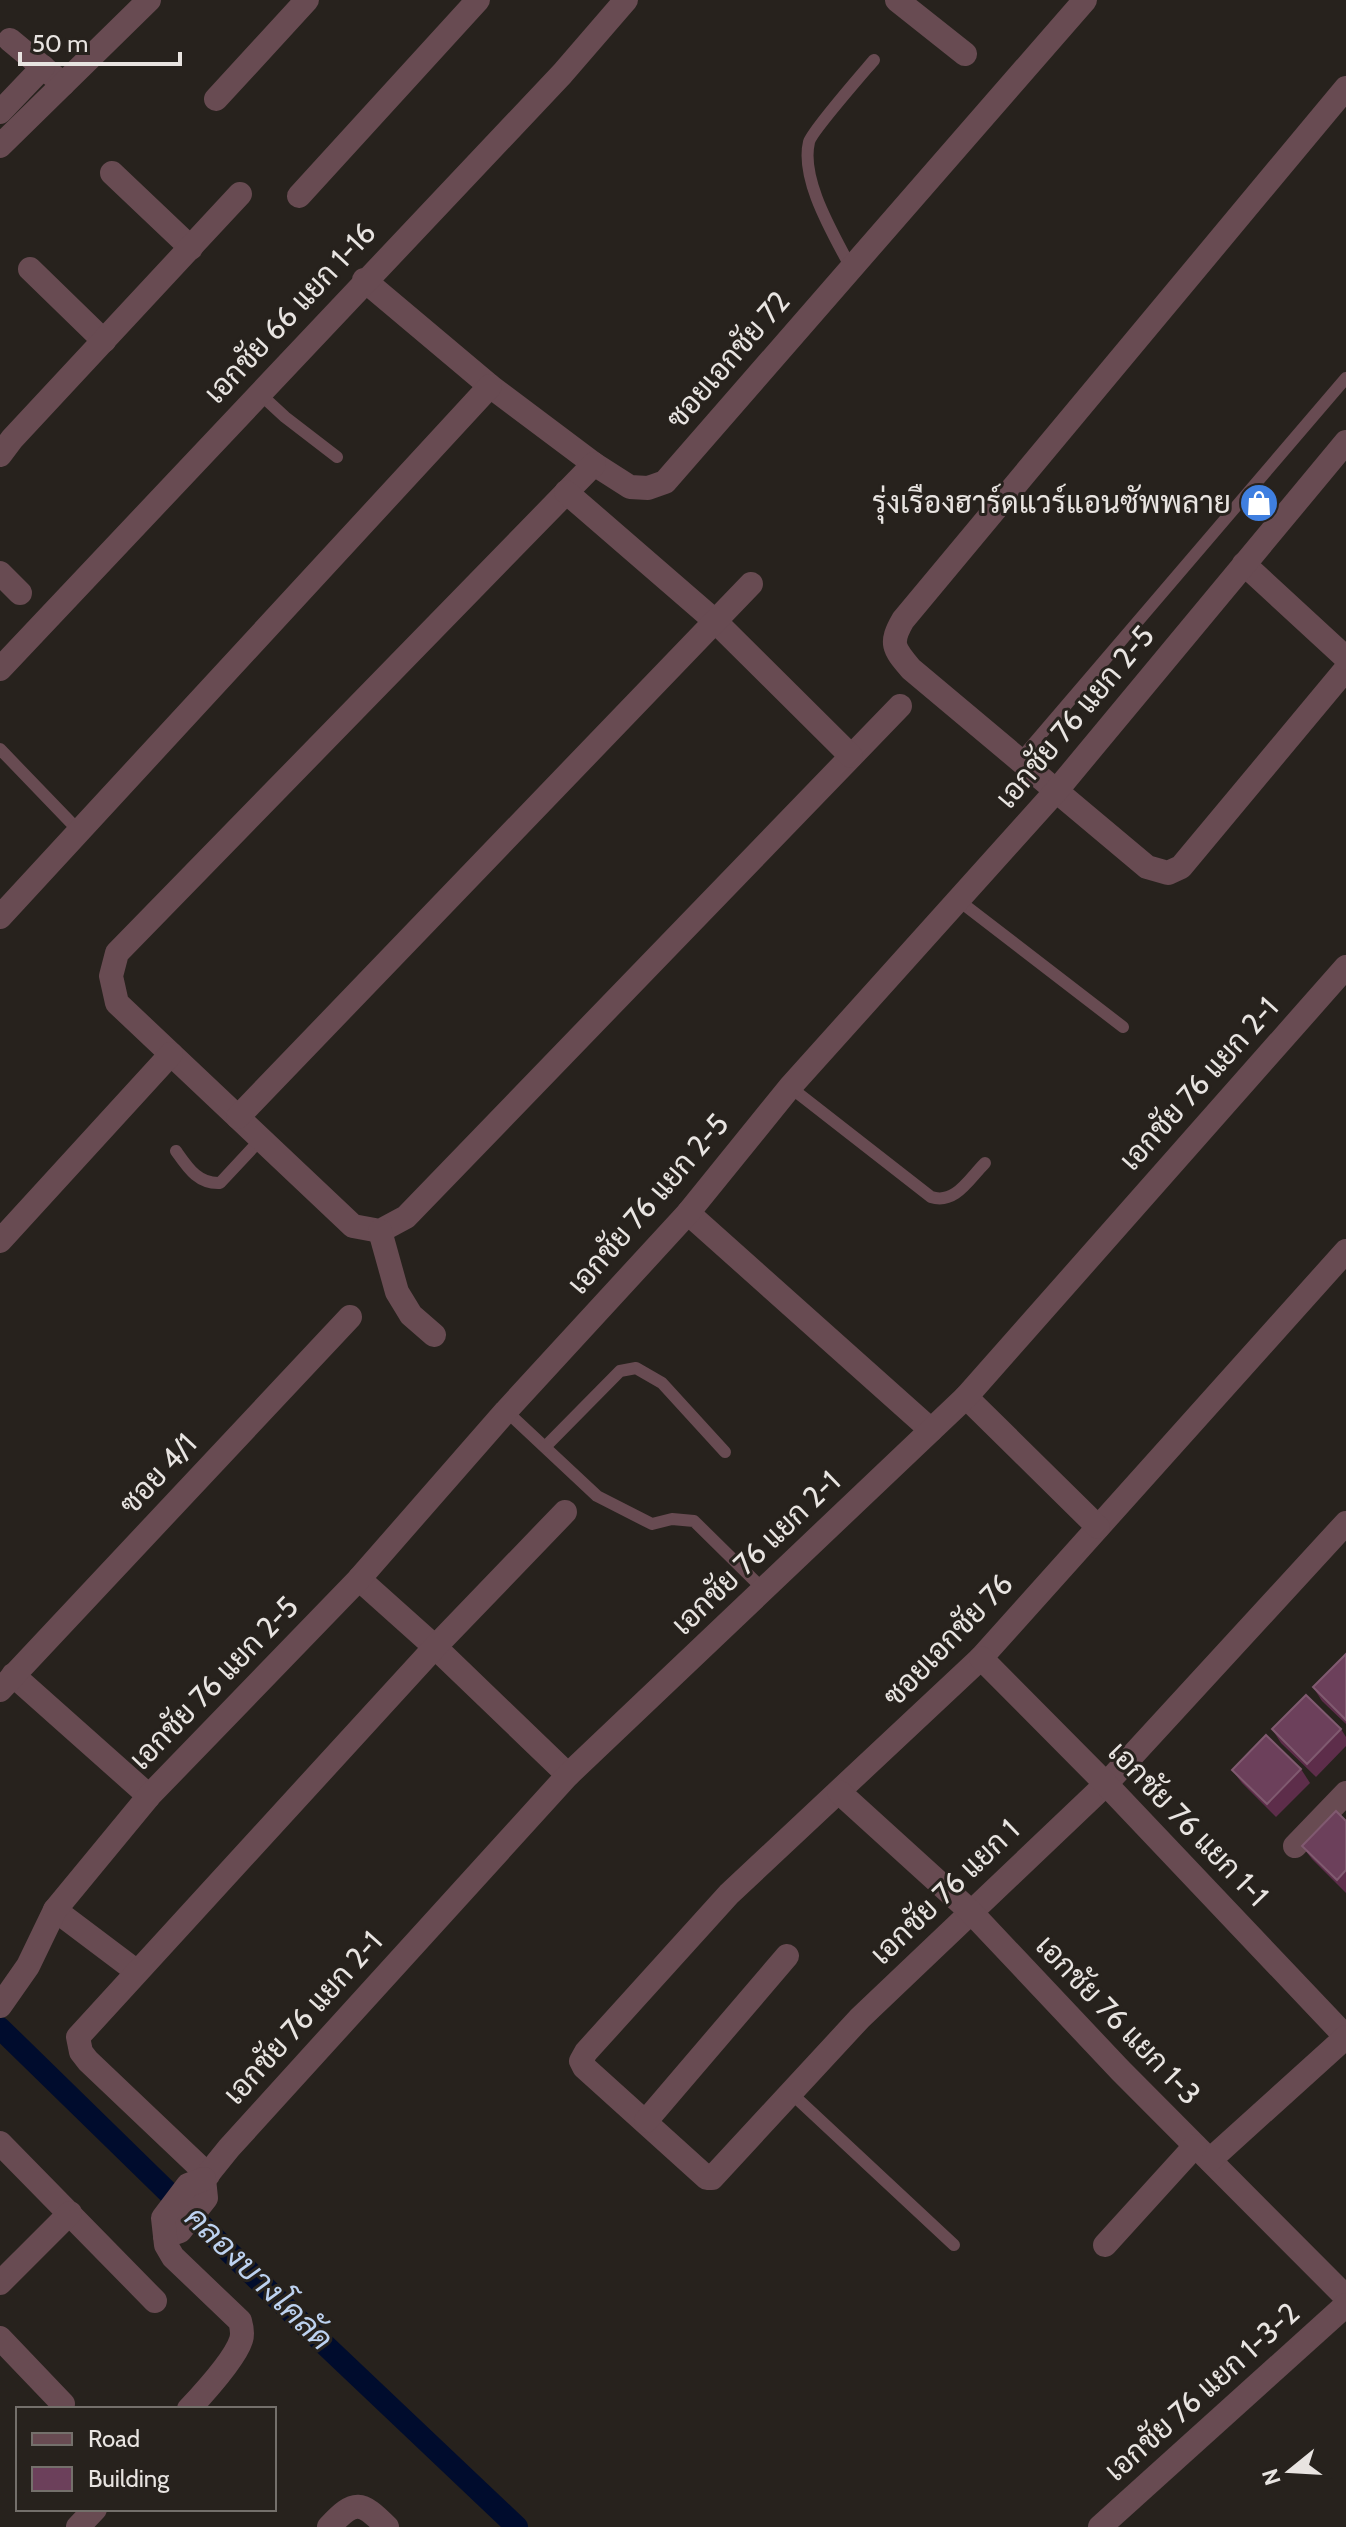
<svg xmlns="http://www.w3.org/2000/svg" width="1346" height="2527" viewBox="0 0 1346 2527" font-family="Cabin,Sarabun,sans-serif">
<rect width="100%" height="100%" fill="#27221d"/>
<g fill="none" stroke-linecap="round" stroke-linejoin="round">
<polyline stroke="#000c2d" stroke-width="22" points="0,2028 304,2325 517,2527"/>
<g stroke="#684b52" stroke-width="12">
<path d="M851 268C834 235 800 180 809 142 812 131 863 73 874 60"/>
<polyline points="259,393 285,417 337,457"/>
<polyline points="0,749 79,831"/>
<polyline points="1020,759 1346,378"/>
<polyline points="958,900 1123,1027"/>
<path d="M790 1087 931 1197C955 1205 969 1179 985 1163"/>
<path d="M176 1151C188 1168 198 1184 220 1183L261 1139"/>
<polyline points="506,1411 597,1496 652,1524 672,1519 694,1521 764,1590"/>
<polyline points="545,1447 620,1371 636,1368 662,1383 725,1452"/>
<polyline points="791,2093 954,2245"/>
</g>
<g stroke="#684b52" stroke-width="24">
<polyline points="897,0 965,54"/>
<polyline points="10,40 63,84"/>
<path d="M1346 88 903 620C889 644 894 649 911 669L1147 867 1168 873 1181 867 1346 669"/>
<polyline points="216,99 307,0"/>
<polyline points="0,112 43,67"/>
<polyline points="0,146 149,0"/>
<polyline points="112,173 191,248"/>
<polyline points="299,196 478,0"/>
<polyline points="30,269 104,341"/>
<polyline points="364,280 490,386 594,464 630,487 648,488 665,482 1085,0"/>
<polyline points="0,455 12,439 240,194"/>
<polyline points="594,464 117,953 111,976 117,1003 353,1226 380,1231 406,1217 900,706"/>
<polyline points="566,492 715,621 851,756"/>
<polyline points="1244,564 1346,658"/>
<polyline points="0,573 20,593"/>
<polyline points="0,669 562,74 626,0"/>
<polyline points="0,917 490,386"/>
<polyline points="238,1117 751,584"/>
<polyline points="688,1213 931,1430"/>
<polyline points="380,1231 397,1292 411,1315 434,1335"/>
<polyline points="0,1241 171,1054"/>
<polyline points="1346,1251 981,1658 729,1894 586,2052 581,2061 584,2067 707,2178 712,2178 860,2018 1106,1784 1346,1523"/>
<polyline points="966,1397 1098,1527"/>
<polyline points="359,1579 435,1647 568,1775"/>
<polyline points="981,1658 1106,1784 1346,2037"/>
<polyline points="13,1675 149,1796"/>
<polyline points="0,1690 350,1317"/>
<polyline points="839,1792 970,1911 1120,2070 1346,2297"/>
<polyline points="1295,1846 1346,1793"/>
<polyline points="55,1910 136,1971"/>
<polyline points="0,2006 28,1966 55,1910 149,1796 359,1579 506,1411 688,1213 790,1087 1057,790 1346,442"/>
<polyline points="646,2121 787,1956"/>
<polyline points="0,2143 155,2301"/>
<polyline points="1210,2160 1346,2037"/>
<polyline points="208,2175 88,2061 81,2052 78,2037 435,1647 565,1512"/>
<polyline points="204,2179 229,2148 568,1775 966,1397 1346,967"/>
<polyline points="165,2236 180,2231 206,2198 204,2179"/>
<polyline points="1105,2245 1195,2146"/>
<polyline points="0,2283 70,2213"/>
<polyline points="0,2338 63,2404"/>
<path d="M189 2409C203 2394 235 2359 241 2340 243 2334 242 2328 240 2321L173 2257 166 2245 163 2218 188 2185 204 2179"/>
<polyline points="78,2527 95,2509"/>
<path d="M329 2527C355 2499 361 2501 387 2527"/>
<polyline points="1100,2527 1346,2305"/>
</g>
</g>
<g fill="#5d2d4a">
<polygon points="1346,1654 1346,1724 1322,1701 1313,1687"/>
<polygon points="1272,1729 1341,1729 1346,1737 1346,1746 1316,1777 1281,1743"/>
<polygon points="1301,1769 1310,1783 1276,1817 1242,1783 1232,1770"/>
<polygon points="1346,1821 1346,1893 1312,1859 1302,1846"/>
</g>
<g fill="#6c405b" stroke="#805a70" stroke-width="2">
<polygon points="1346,1654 1346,1720 1313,1687"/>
<polygon points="1306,1695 1341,1729 1307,1764 1272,1729"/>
<polygon points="1266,1735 1301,1769 1267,1804 1232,1770"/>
<polygon points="1336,1811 1346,1821 1346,1870 1337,1880 1302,1846"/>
</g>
<defs>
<g id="shop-disc" transform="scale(2)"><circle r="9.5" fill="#3f7fe0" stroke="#27221d"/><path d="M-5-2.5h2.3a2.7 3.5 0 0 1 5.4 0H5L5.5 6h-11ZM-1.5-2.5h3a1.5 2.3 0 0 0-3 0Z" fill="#fff"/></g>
</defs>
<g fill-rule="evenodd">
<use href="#shop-disc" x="1259" y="503"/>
</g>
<g text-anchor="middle" stroke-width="6" stroke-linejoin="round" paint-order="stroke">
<g font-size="30" fill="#e8e4e1" stroke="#27221d">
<text transform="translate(290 313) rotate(-47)" y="10">เอกชัย 66 แยก 1-16</text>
<text transform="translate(728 360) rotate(-49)" y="10">ซอยเอกชัย 72</text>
<text transform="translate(1075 717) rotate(-50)" y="10">เอกชัย 76 แยก 2-5</text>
<text transform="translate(1199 1084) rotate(-48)" y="10">เอกชัย 76 แยก 2-1</text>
<text transform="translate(648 1204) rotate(-49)" y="10">เอกชัย 76 แยก 2-5</text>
<text transform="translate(158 1474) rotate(-47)" y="10">ซอย 4/1</text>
<text transform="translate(756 1553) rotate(-44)" y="10">เอกชัย 76 แยก 2-1</text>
<text transform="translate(948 1640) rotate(-46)" y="10">ซอยเอกชัย 76</text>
<text transform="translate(214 1683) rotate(-46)" y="10">เอกชัย 76 แยก 2-5</text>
<text transform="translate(1188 1824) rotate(46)" y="10">เอกชัย 76 แยก 1-1</text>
<text transform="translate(945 1892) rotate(-44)" y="10">เอกชัย 76 แยก 1</text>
<text transform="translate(303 2018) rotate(-48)" y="10">เอกชัย 76 แยก 2-1</text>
<text transform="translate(1118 2020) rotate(46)" y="10">เอกชัย 76 แยก 1-3</text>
<text transform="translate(1202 2392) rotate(-42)" y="10">เอกชัย 76 แยก 1-3-2</text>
</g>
<g font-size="30" fill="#e8e4e1" stroke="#27221d" text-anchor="end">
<text x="1231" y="513">รุ่งเรืองฮาร์ดแวร์แอนซัพพลาย</text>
</g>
<g font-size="32" font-style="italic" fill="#bdd2f0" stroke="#27221d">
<text transform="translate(259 2278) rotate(44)" y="11">คลองบางโคลัด</text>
</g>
</g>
<rect x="16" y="2407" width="260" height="104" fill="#27221d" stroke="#74706b" stroke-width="2"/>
<rect x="32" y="2433" width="40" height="12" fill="#684b52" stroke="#74706b" stroke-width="2"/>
<text x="88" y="2447" font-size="24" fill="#e8e4e1">Road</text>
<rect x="32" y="2467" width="40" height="24" fill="#6c405b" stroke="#74706b" stroke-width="2"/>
<text x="88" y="2487" font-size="24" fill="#e8e4e1">Building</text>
<g transform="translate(1290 2471) rotate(252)" stroke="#27221d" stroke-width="6" paint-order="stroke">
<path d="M0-6L14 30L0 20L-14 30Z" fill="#e8e4e1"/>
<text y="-12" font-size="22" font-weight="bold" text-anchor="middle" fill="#e8e4e1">N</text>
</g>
<path d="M20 52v12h160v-12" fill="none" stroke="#e8e4e1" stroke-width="4"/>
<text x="32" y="52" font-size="24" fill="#e8e4e1" stroke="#27221d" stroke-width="6" paint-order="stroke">50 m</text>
</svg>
